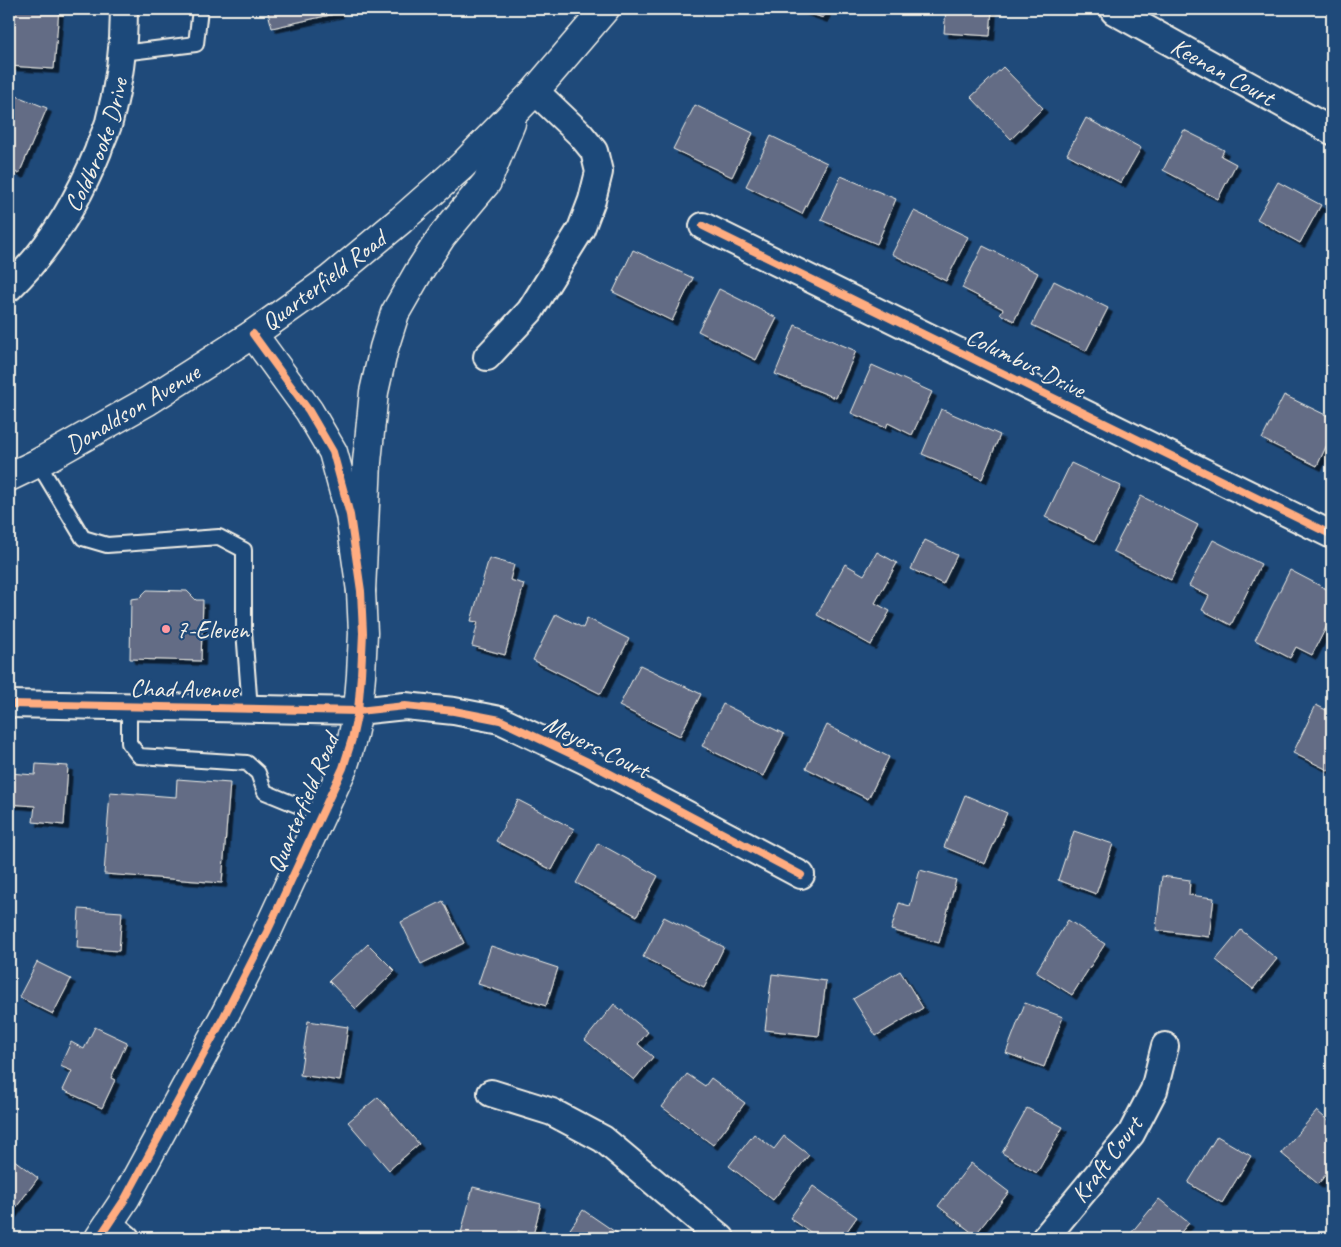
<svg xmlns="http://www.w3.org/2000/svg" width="1341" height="1247" viewBox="0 0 1341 1247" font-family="Caveat,sans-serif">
<defs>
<filter id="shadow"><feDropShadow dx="4.5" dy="4.5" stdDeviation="0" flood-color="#0009"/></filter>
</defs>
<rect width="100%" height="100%" fill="#1f4a7a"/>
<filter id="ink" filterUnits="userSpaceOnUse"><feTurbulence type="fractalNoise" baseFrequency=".02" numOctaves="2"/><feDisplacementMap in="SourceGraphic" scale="10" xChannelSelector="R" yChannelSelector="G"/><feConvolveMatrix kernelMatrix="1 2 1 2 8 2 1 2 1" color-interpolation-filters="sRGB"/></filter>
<g filter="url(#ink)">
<g fill="#636c85" stroke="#f4f1e8" filter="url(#shadow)">
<polygon points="10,9 59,9 54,69 9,66"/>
<polygon points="267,9 338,9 339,13 272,28"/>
<polygon points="798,9 827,9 823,18"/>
<polygon points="946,9 992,9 990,36 944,33"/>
<polygon points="1003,67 1043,108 1011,139 971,97"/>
<polygon points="9,93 47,108 19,174 9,169"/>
<polygon points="695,105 753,133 732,177 673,149"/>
<polygon points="1086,118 1141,148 1121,183 1067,154"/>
<polygon points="1184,130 1224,150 1221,156 1236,164 1218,199 1163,170"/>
<polygon points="771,136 827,163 802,214 746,186"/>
<polygon points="841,176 896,199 877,244 821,220"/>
<polygon points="1278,182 1321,205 1300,243 1257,219"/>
<polygon points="914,211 968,237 946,281 892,254"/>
<polygon points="983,246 1038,273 1014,321 1000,314 1003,309 962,288"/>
<polygon points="633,250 693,278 672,321 613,292"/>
<polygon points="1054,281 1108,308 1086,351 1032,325"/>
<polygon points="719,289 777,318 756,360 698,331"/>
<polygon points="795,325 856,351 836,398 775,374"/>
<polygon points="872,365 932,392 912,435 888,423 886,428 851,413"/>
<polygon points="1284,395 1332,418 1332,434 1317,466 1262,439"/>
<polygon points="941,409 1000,435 982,479 922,454"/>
<polygon points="1071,463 1121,486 1095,541 1045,517"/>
<polygon points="1141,496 1198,525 1171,580 1113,551"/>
<polygon points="925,540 957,555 943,584 911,569"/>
<polygon points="1213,540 1261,564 1231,625 1202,610 1209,596 1189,586"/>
<polygon points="877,552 897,563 875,603 890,611 871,645 817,615 845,564 864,575"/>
<polygon points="489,558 514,565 510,580 524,584 505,655 472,646 478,622 471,621"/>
<polygon points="1290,570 1332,592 1332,616 1312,655 1296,647 1290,658 1255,640"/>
<polygon points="147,590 187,591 196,600 203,600 201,661 130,659 131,599 139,598"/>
<polygon points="556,614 583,628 587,618 629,639 601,694 533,660"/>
<polygon points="640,665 701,694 680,736 619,706"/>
<polygon points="723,704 784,734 763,776 702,746"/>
<polygon points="1316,705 1332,713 1332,772 1293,753"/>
<polygon points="827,725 889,757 868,799 806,768"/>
<polygon points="36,764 68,766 64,825 33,822 35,806 9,804 9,773 35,775"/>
<polygon points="177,779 230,783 222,883 104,874 110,792 176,797"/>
<polygon points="965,795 1007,813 985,864 944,847"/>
<polygon points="518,800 574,829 552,870 496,841"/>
<polygon points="1074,831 1113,844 1096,894 1058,880"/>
<polygon points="598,843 658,876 637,916 576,883"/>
<polygon points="920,870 956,880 939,943 891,930 899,903 910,906"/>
<polygon points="1162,876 1190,880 1189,895 1214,898 1209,937 1156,930"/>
<polygon points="443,901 464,943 421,964 401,922"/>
<polygon points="79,909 122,912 119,951 77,948"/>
<polygon points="664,917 724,947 704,988 643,957"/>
<polygon points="1068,920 1105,944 1072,995 1036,972"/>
<polygon points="1241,930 1277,959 1253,989 1216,960"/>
<polygon points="368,944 395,971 356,1009 329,981"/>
<polygon points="491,946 558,968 546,1006 478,984"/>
<polygon points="37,962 71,979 53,1014 19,997"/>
<polygon points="900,971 923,1008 876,1036 853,999"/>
<polygon points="772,974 826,981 819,1036 765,1030"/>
<polygon points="1025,1003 1063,1017 1044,1067 1006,1053"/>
<polygon points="614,1004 648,1032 638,1044 653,1057 634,1080 585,1040"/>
<polygon points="308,1021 348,1027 340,1081 300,1075"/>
<polygon points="95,1027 127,1042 111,1078 115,1080 102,1108 63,1090 72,1071 60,1066 71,1042 84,1049"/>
<polygon points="687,1074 705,1086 711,1078 745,1103 713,1145 662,1107"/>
<polygon points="378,1097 419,1144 389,1170 348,1122"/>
<polygon points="1027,1108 1063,1127 1037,1173 1002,1153"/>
<polygon points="1317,1111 1332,1124 1332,1167 1318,1184 1281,1153"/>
<polygon points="754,1134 774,1149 784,1136 809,1155 773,1200 729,1166"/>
<polygon points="1217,1136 1251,1156 1222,1203 1188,1183"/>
<polygon points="9,1156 38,1178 9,1217"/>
<polygon points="971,1163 1009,1192 975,1235 938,1206"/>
<polygon points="813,1186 857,1217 842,1238 819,1238 790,1218"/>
<polygon points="473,1187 541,1204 533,1235 518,1231 517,1238 467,1238 460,1237"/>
<polygon points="1159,1199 1189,1223 1176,1238 1127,1238"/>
<polygon points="583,1210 624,1238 564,1238"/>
</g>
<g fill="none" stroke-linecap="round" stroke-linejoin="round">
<g stroke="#f4f1e8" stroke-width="18">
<g id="service">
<polyline points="122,53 196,44 200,9"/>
<polyline points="38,463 83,538 107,545 219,537 244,550 244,630 250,709"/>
<polyline points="129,707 129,743 139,756 247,763 258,773 265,792 321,815"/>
</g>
</g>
<g stroke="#f4f1e8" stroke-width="30">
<g id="minor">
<polyline points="1114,11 1332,131"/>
<polyline points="703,226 1332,535"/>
<path id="s1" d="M9 288C48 250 78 201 98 151 101 141 106 132 109 122 119 85 124 47 124 9"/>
<polyline points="487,357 530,311 581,229 592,200 599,172 594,151 580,134 535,91"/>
<polyline points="9,704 358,711 405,706 454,711 500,720 586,761 801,875"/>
<polyline points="491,1093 552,1112 603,1139 721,1238"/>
<polyline points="109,1224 126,1238"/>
<polyline points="1045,1238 1131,1134 1154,1090 1165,1046"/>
</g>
</g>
<g stroke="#f4f1e8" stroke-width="31">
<polyline id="tertiary" points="99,1238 125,1199 221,1022 267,932 343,768 352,739 358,711 361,675 363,633 361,591 350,515 333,452 309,411 253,334"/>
</g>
<g stroke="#f4f1e8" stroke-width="31">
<g id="secondary">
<polyline points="9,477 38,463 148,401 253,334 329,280 401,220 462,166 535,91 605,9"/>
<polyline points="361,591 367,462 374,392 384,348 395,313 418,273 442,236 487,182 511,123"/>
</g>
</g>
<use href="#service" stroke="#1f4a7a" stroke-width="14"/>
<use href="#minor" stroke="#1f4a7a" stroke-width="26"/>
<use href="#tertiary" stroke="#1f4a7a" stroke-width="28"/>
<use href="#secondary" stroke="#1f4a7a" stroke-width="28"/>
<g stroke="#1f4a7a" stroke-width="11">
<g id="cycleway">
<polyline points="703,226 1332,535"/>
<polyline points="9,704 358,711 405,706 454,711 500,720 586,761 801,875"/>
<polyline points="99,1238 125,1199 221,1022 267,932 343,768 352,739 358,711 361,675 363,633 361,591 350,515 333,452 309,411 253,334"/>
</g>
</g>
<use href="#cycleway" stroke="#ffac80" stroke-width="8"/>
</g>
</g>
<circle fill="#ff9aa2" stroke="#1f4a7a" stroke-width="2" cx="166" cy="629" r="5"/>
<g text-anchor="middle" stroke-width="4.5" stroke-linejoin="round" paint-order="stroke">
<g font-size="25" fill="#f4f1e8" stroke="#1f4a7a">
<text transform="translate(1223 71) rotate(29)" y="9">Keenan Court</text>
<text dy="9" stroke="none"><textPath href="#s1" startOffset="170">Coldbrooke Drive</textPath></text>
<text transform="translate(323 280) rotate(-37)" y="9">Quarterfield Road</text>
<text transform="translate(1026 362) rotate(26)" y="9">Columbus Drive</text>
<text transform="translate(132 408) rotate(-31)" y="9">Donaldson Avenue</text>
<text transform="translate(184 688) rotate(1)" y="9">Chad Avenue</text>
<text transform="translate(597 746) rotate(26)" y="9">Meyers Court</text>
<text transform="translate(302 803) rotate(-67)" y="9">Quarterfield Road</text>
<text transform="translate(1106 1159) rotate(-53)" y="9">Kraft Court</text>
</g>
<g font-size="25" fill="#f4f1e8" stroke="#1f4a7a" text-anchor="start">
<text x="176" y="638">7-Eleven</text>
</g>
</g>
<rect width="1341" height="1247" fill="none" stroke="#1f4a7a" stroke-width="30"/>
<rect x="15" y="15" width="1311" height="1217" fill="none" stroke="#f4f1e8" stroke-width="2" filter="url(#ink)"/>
</svg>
